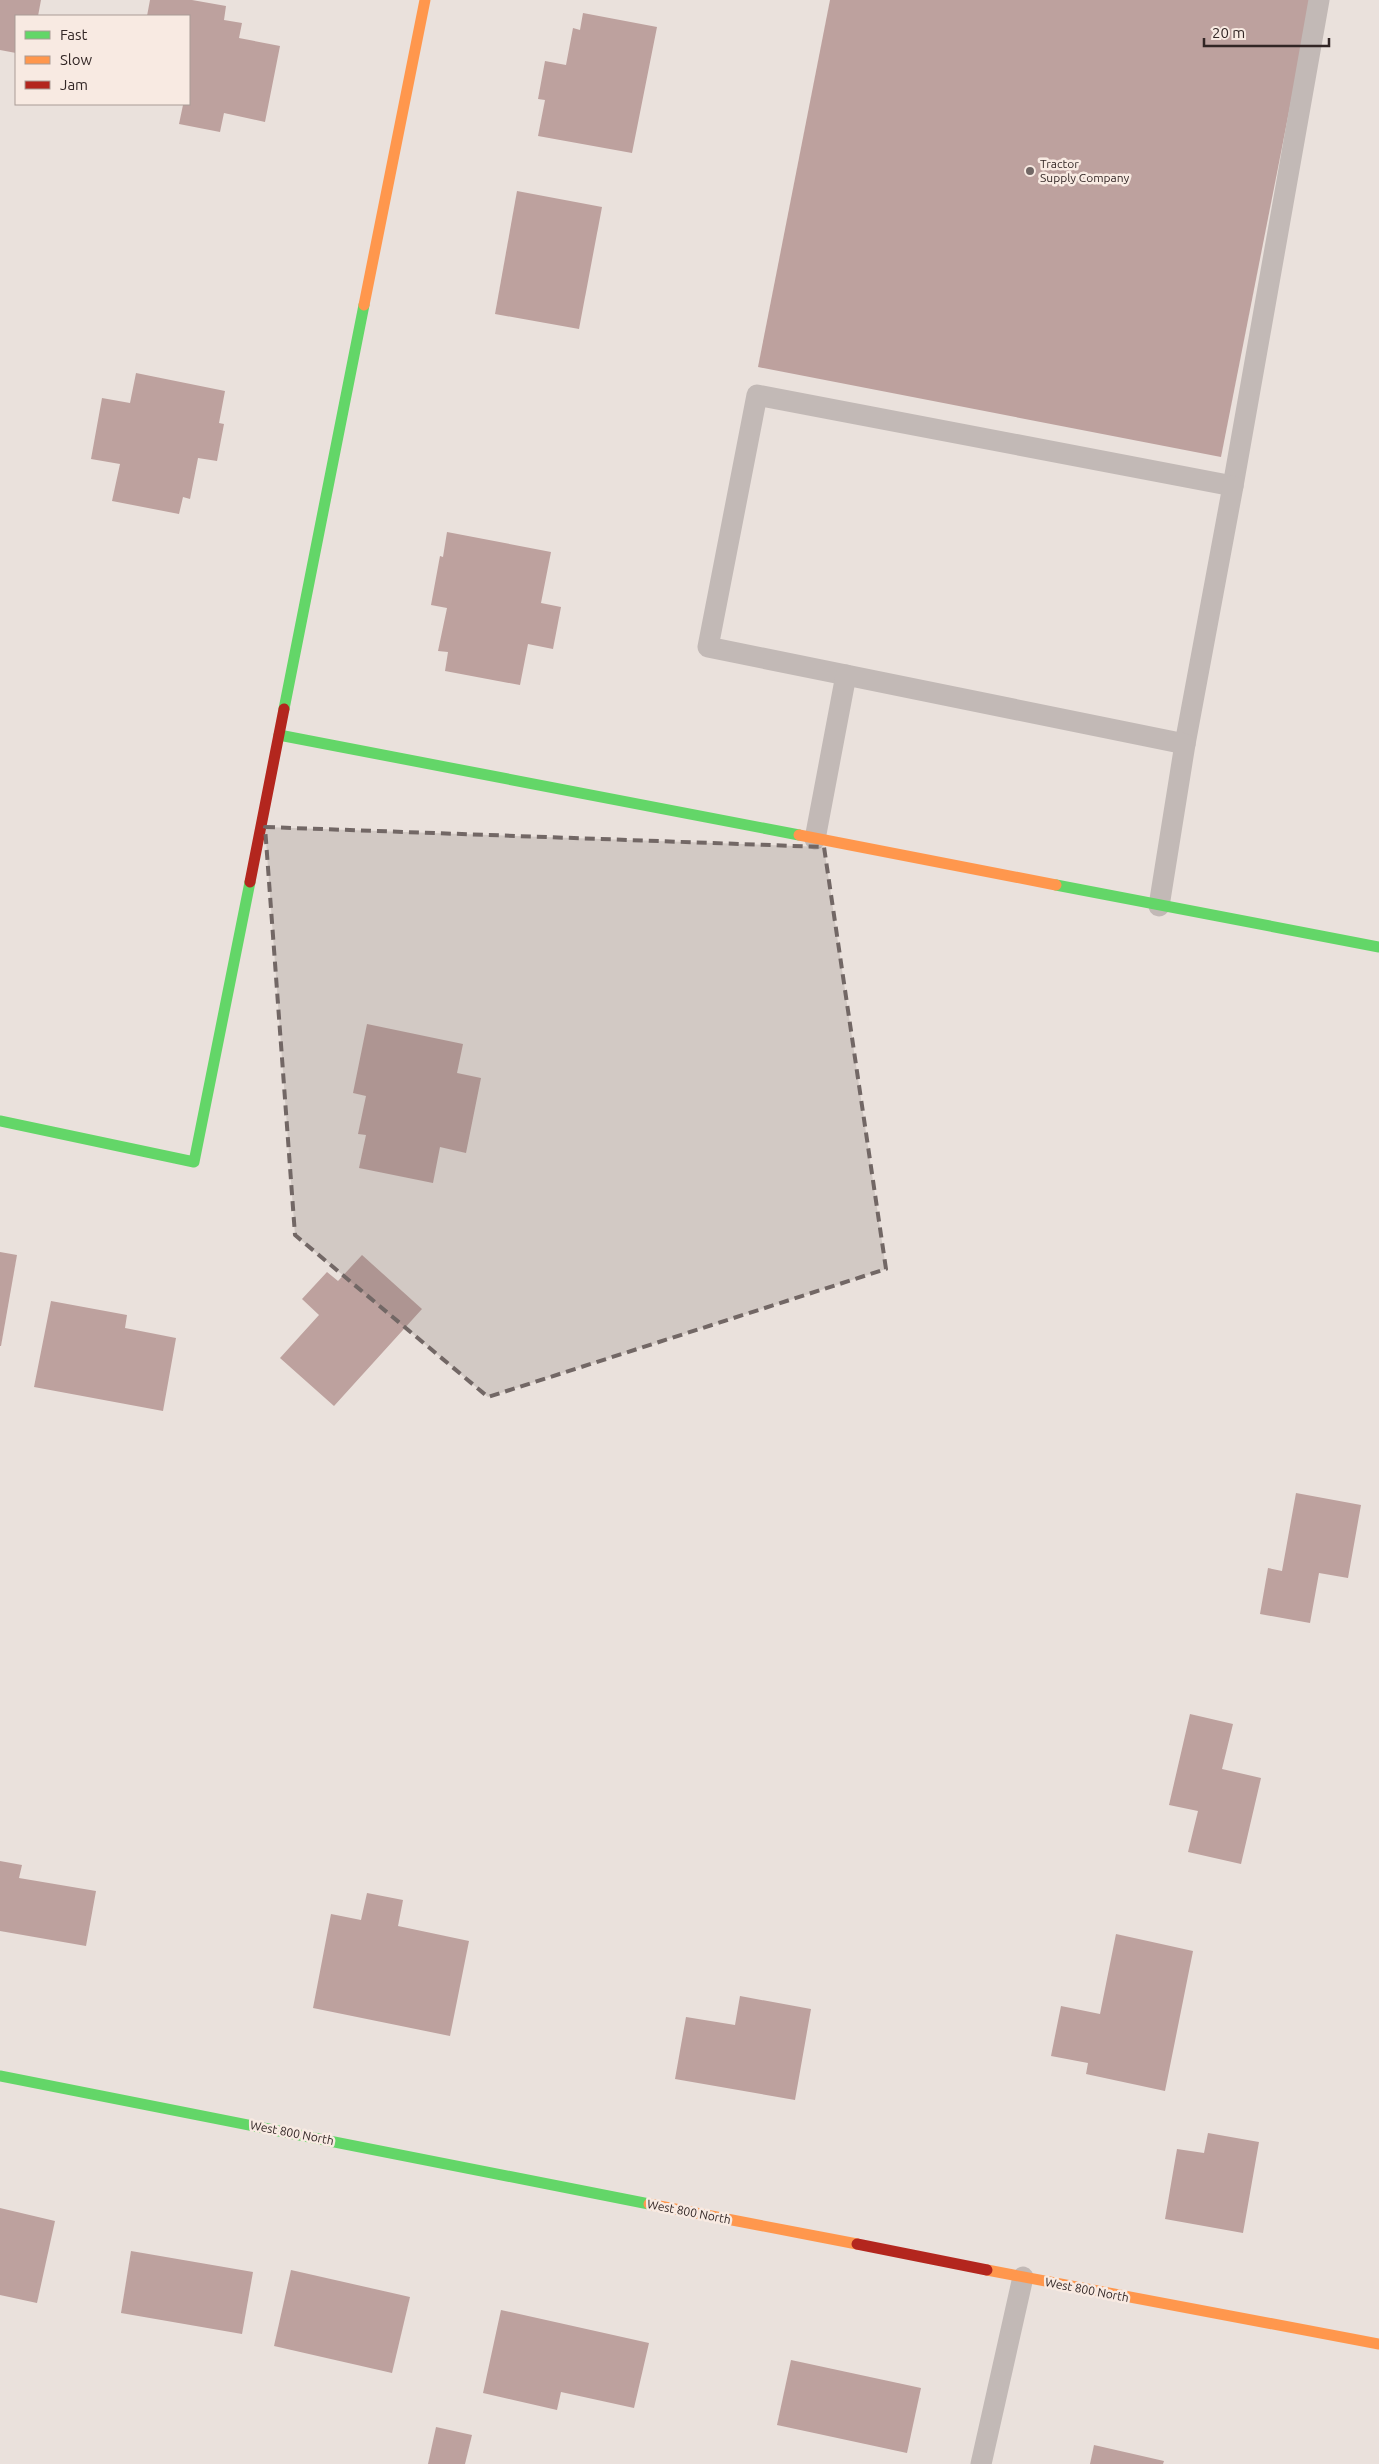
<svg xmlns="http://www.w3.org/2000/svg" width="1379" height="2464" viewBox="0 0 1379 2464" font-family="Ubuntu,sans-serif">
<rect width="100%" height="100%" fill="#eae1dc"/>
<g fill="#bda19e">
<polygon points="0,0 41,0 38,16 16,16 16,53 0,50"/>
<polygon points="150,0 192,0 226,6 224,20 242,23 239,38 280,46 265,122 224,113 220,132 179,124 183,105 179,104 189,104 189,16 147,16"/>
<polygon points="830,0 1311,0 1221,457 758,367"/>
<polygon points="583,13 657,27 632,153 538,136 545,100 538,99 545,61 566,65 573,28 580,30"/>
<polygon points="517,191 602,207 579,329 495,314"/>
<polygon points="136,373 225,391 219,423 224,424 217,461 198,458 190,499 183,497 179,514 112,501 120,464 91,459 102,398 130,403"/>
<polygon points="447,532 551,552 541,603 561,607 553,649 528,644 520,685 445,671 448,652 438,651 447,608 431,605 440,556 443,557"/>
<polygon points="367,1024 463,1044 457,1073 481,1078 466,1153 440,1147 433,1183 359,1168 366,1135 358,1134 366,1096 353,1093"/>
<polygon points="0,1252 17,1255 1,1346 0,1346"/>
<polygon points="362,1255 422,1309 334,1406 280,1358 319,1315 302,1299 327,1272 338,1281"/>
<polygon points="51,1301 127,1315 125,1328 176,1338 163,1411 34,1387"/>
<polygon points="1296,1493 1361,1505 1348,1578 1319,1573 1310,1623 1260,1614 1268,1568 1282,1571"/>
<polygon points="1190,1714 1233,1724 1222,1769 1261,1778 1241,1864 1188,1852 1198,1811 1169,1805"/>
<polygon points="0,1861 22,1865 19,1878 96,1891 86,1946 0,1931"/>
<polygon points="367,1893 403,1900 398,1926 469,1941 450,2036 313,2008 331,1914 361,1920"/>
<polygon points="1116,1934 1193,1951 1165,2091 1086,2074 1088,2063 1051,2056 1061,2006 1100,2014"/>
<polygon points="740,1996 811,2009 795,2100 675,2079 686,2017 735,2025"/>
<polygon points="1208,2133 1259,2142 1243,2233 1165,2219 1177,2149 1204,2153"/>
<polygon points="0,2208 55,2221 37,2303 0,2295"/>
<polygon points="131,2251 253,2272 242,2334 121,2313"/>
<polygon points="291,2270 410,2297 392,2373 274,2346"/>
<polygon points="501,2310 649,2343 634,2408 561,2392 557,2410 483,2393"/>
<polygon points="791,2360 921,2388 907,2453 777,2425"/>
<polygon points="436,2427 472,2435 465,2464 428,2464"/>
<polygon points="1094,2445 1164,2461 1163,2464 1090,2464"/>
</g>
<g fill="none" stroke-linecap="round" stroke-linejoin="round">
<g stroke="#c2b9b6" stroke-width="21">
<polyline points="846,675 708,647 757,395 1233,486 1319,0"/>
<polyline points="1185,744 1233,486"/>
<polyline points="815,839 846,675 1185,744 1159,906"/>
<polyline points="981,2464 1023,2277"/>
</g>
<g stroke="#63d668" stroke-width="11">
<polyline points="284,709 364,305"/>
<polyline points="279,735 799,835"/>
<polyline points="1056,885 1379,947"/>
<polyline points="0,1121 194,1162 250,882"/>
<polyline points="0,2076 649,2204"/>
</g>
<g stroke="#ff974d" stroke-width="11">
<polyline points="364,305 425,0"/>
<polyline points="799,835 1056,885"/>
<polyline points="649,2204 857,2244"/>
<polyline points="987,2270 1379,2344"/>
</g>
<g stroke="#b3261e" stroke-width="11">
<polyline points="250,882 284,709"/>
<polyline points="857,2244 987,2270"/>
</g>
</g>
<path fill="#726765" fill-opacity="0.2" stroke="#726765" stroke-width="4" stroke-dasharray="10 6" stroke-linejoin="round" d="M265 827 824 847 886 1269 488 1397 295 1235Z"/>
<circle fill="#726765" stroke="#f8eae2" stroke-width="2" cx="1030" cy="171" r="5"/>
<g text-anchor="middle" stroke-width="5" stroke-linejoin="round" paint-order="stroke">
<g font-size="12" fill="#322625" stroke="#f8eae2" text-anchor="start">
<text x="1040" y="168">Tractor<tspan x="1040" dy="14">Supply Company</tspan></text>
</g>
<g font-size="12" fill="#322625" stroke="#f8eae2">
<text transform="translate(292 2133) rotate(11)" y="4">West 800 North</text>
<text transform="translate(689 2212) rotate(11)" y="4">West 800 North</text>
<text transform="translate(1087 2290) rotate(11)" y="4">West 800 North</text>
</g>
</g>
<rect x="15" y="15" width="175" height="90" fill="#f8eae2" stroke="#a99c96"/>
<rect x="25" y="31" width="25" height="8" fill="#63d668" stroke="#a99c96"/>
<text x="60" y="40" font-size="15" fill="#322625">Fast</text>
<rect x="25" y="56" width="25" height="8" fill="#ff974d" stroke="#a99c96"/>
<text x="60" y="65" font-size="15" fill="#322625">Slow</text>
<rect x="25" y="81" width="25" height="8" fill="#b3261e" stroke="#a99c96"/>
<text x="60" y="90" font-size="15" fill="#322625">Jam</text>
<path d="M1204 38v8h125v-8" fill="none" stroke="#322625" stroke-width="2.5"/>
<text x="1212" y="38" font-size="15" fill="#322625" stroke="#f8eae2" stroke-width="4" paint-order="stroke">20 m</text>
</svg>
